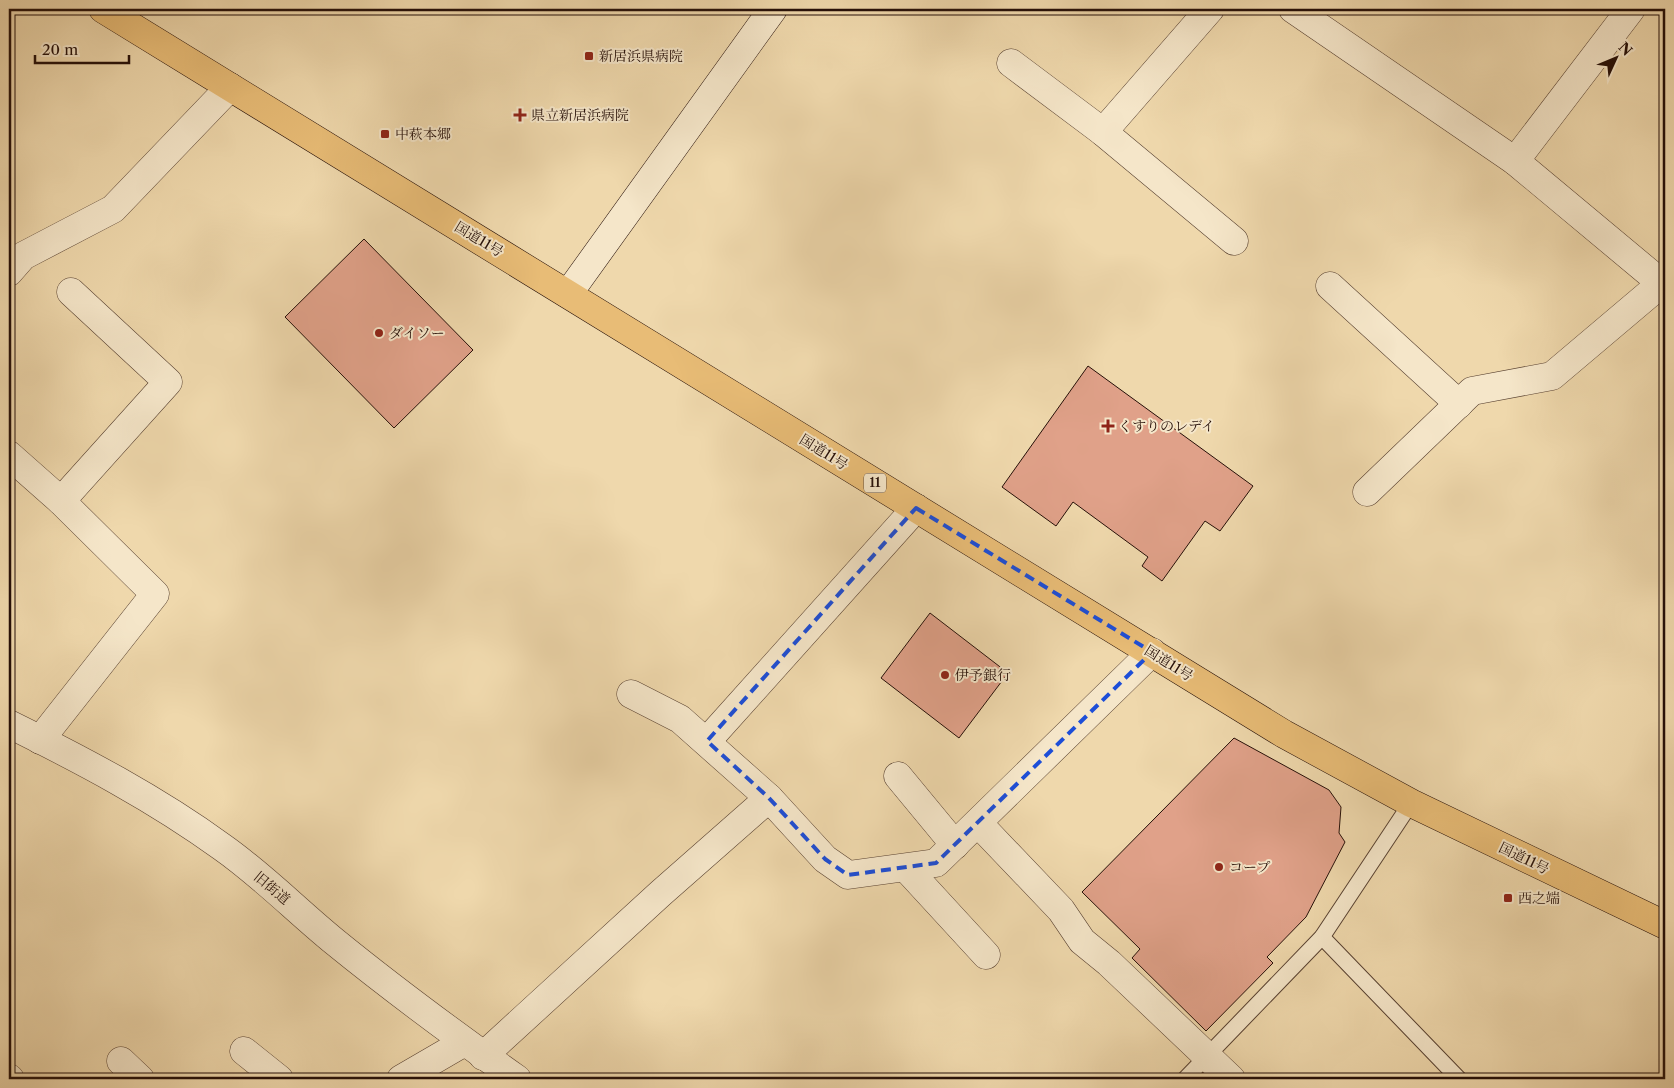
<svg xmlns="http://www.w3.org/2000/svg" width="1674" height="1088" viewBox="0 0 1674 1088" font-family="'Libre Caslon Text','Noto Serif JP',serif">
<rect width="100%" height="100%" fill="#efd8ac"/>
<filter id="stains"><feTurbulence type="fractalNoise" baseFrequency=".004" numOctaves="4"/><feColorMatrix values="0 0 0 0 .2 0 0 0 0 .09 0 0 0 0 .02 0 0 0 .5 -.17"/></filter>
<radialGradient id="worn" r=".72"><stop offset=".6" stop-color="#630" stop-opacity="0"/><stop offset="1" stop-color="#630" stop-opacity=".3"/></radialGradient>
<g fill="#e0a189" stroke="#250f08">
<polygon points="364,239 473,350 394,428 285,317"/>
<polygon points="1088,366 1253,486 1220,531 1205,521 1162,581 1142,566 1148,557 1073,502 1056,526 1002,487"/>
<polygon points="930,613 1008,673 959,738 881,678"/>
<polygon points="1234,738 1329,790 1341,807 1339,833 1345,842 1306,917 1267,957 1273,963 1206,1031 1132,958 1140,949 1082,892"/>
</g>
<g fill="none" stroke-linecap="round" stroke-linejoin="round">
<g stroke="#584131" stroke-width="17">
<g id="lane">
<polyline points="1322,937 1459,1079"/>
<polyline points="1185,1079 1322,937 1411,803"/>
</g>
</g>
<g stroke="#584131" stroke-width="29">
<g id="street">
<polyline points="1210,9 1103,132 1234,241"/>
<polyline points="1293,9 1515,161 1665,286"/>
<polyline points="1011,63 1103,132"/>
<polyline points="1515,161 1631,9"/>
<polyline points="9,272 23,256 113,209 230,87"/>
<polyline points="1330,286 1459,404"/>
<polyline points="9,455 61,501 155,594 40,740"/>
<polyline points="1367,492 1472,391 1552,376 1662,283"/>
<polyline points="61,501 168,382 71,292"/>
<polyline points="631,694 680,719 769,798 825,859 848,875 936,863 1152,652"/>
<path d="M9 724C82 760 156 799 222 847 262 875 297 911 335 942 394 990 455 1035 517 1079"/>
<polyline points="707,741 916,508"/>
<polyline points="898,776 955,845"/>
<polyline points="978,823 1061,910 1082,941 1109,963 1231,1079"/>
<polyline points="906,868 986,955"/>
<polyline points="244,1051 279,1079"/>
<polyline points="483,1056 661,893 769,798"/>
<polyline points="121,1061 140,1079"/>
<polyline points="9,1078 10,1079"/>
<polyline points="401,1079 463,1043"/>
</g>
</g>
<g stroke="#250f08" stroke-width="29">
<polyline id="secondary" points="568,294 773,9"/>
</g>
<g stroke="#250f08" stroke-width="29">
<polyline id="highway" points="103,9 1284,734 1411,803 1665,925"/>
</g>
<use href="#lane" stroke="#f5e6c9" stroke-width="15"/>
<use href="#street" stroke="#f5e6c9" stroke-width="28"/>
<use href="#secondary" stroke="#f5e6c9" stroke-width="28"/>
<use href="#highway" stroke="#e8bc76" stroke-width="28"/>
</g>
<path fill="none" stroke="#1d4ed8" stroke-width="4" stroke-dasharray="10 6" stroke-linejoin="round" d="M916 508 1152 652 936 863 848 875 825 859 769 798 707 741Z"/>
<g fill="#8f2418" stroke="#f5e6c9" stroke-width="2">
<rect x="584" y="51" width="10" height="10" rx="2.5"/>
<path d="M517.5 107.5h5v5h5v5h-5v5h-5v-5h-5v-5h5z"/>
<rect x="380" y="129" width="10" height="10" rx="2.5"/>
<circle cx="379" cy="333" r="5"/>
<path d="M1105.5 418.5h5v5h5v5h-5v5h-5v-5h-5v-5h5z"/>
<circle cx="945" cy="675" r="5"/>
<circle cx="1219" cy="867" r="5"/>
<rect x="1503" y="893" width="10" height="10" rx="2.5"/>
</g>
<g text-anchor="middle" stroke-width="4" stroke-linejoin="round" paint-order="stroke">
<rect fill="#f5e6c9" stroke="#635042" stroke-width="1" x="864" y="473.5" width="22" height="19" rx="4"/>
<g font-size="12" font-weight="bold" fill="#250f08">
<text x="875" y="487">11</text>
</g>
<g font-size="14" fill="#250f08" stroke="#f5e6c9" text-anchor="start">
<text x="599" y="61">新居浜県病院</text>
<text x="531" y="120">県立新居浜病院</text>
<text x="395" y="139">中萩本郷</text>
<text x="389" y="338">ダイソー</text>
<text x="1118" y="431">くすりのレデイ</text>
<text x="955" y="680">伊予銀行</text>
<text x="1229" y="872">コープ</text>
<text x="1518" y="903">西之端</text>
</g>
<g font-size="14" fill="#250f08" stroke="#f5e6c9">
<text transform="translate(479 239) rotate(31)" y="5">国道11号</text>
<text transform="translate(824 452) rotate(32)" y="5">国道11号</text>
<text transform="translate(1169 663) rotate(32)" y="5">国道11号</text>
<text transform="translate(1524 858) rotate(26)" y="5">国道11号</text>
<text transform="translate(272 888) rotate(40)" y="5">旧街道</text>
</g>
</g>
<rect width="1674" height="1088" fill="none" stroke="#efd8ac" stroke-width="30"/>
<rect x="10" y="10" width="1654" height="1068" fill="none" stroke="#250f08" stroke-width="2.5"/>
<rect x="15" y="15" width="1644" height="1058" fill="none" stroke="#250f08"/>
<g transform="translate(1616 58) rotate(46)" stroke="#f5e6c9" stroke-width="4" paint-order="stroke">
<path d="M0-4L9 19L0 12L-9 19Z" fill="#250f08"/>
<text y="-8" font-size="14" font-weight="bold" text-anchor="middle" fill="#250f08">N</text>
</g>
<path d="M35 55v8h94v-8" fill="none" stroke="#250f08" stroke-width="2.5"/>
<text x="42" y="55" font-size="15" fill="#250f08" stroke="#f5e6c9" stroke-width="4" paint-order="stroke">20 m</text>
<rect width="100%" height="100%" filter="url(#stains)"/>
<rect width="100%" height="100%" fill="url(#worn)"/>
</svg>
